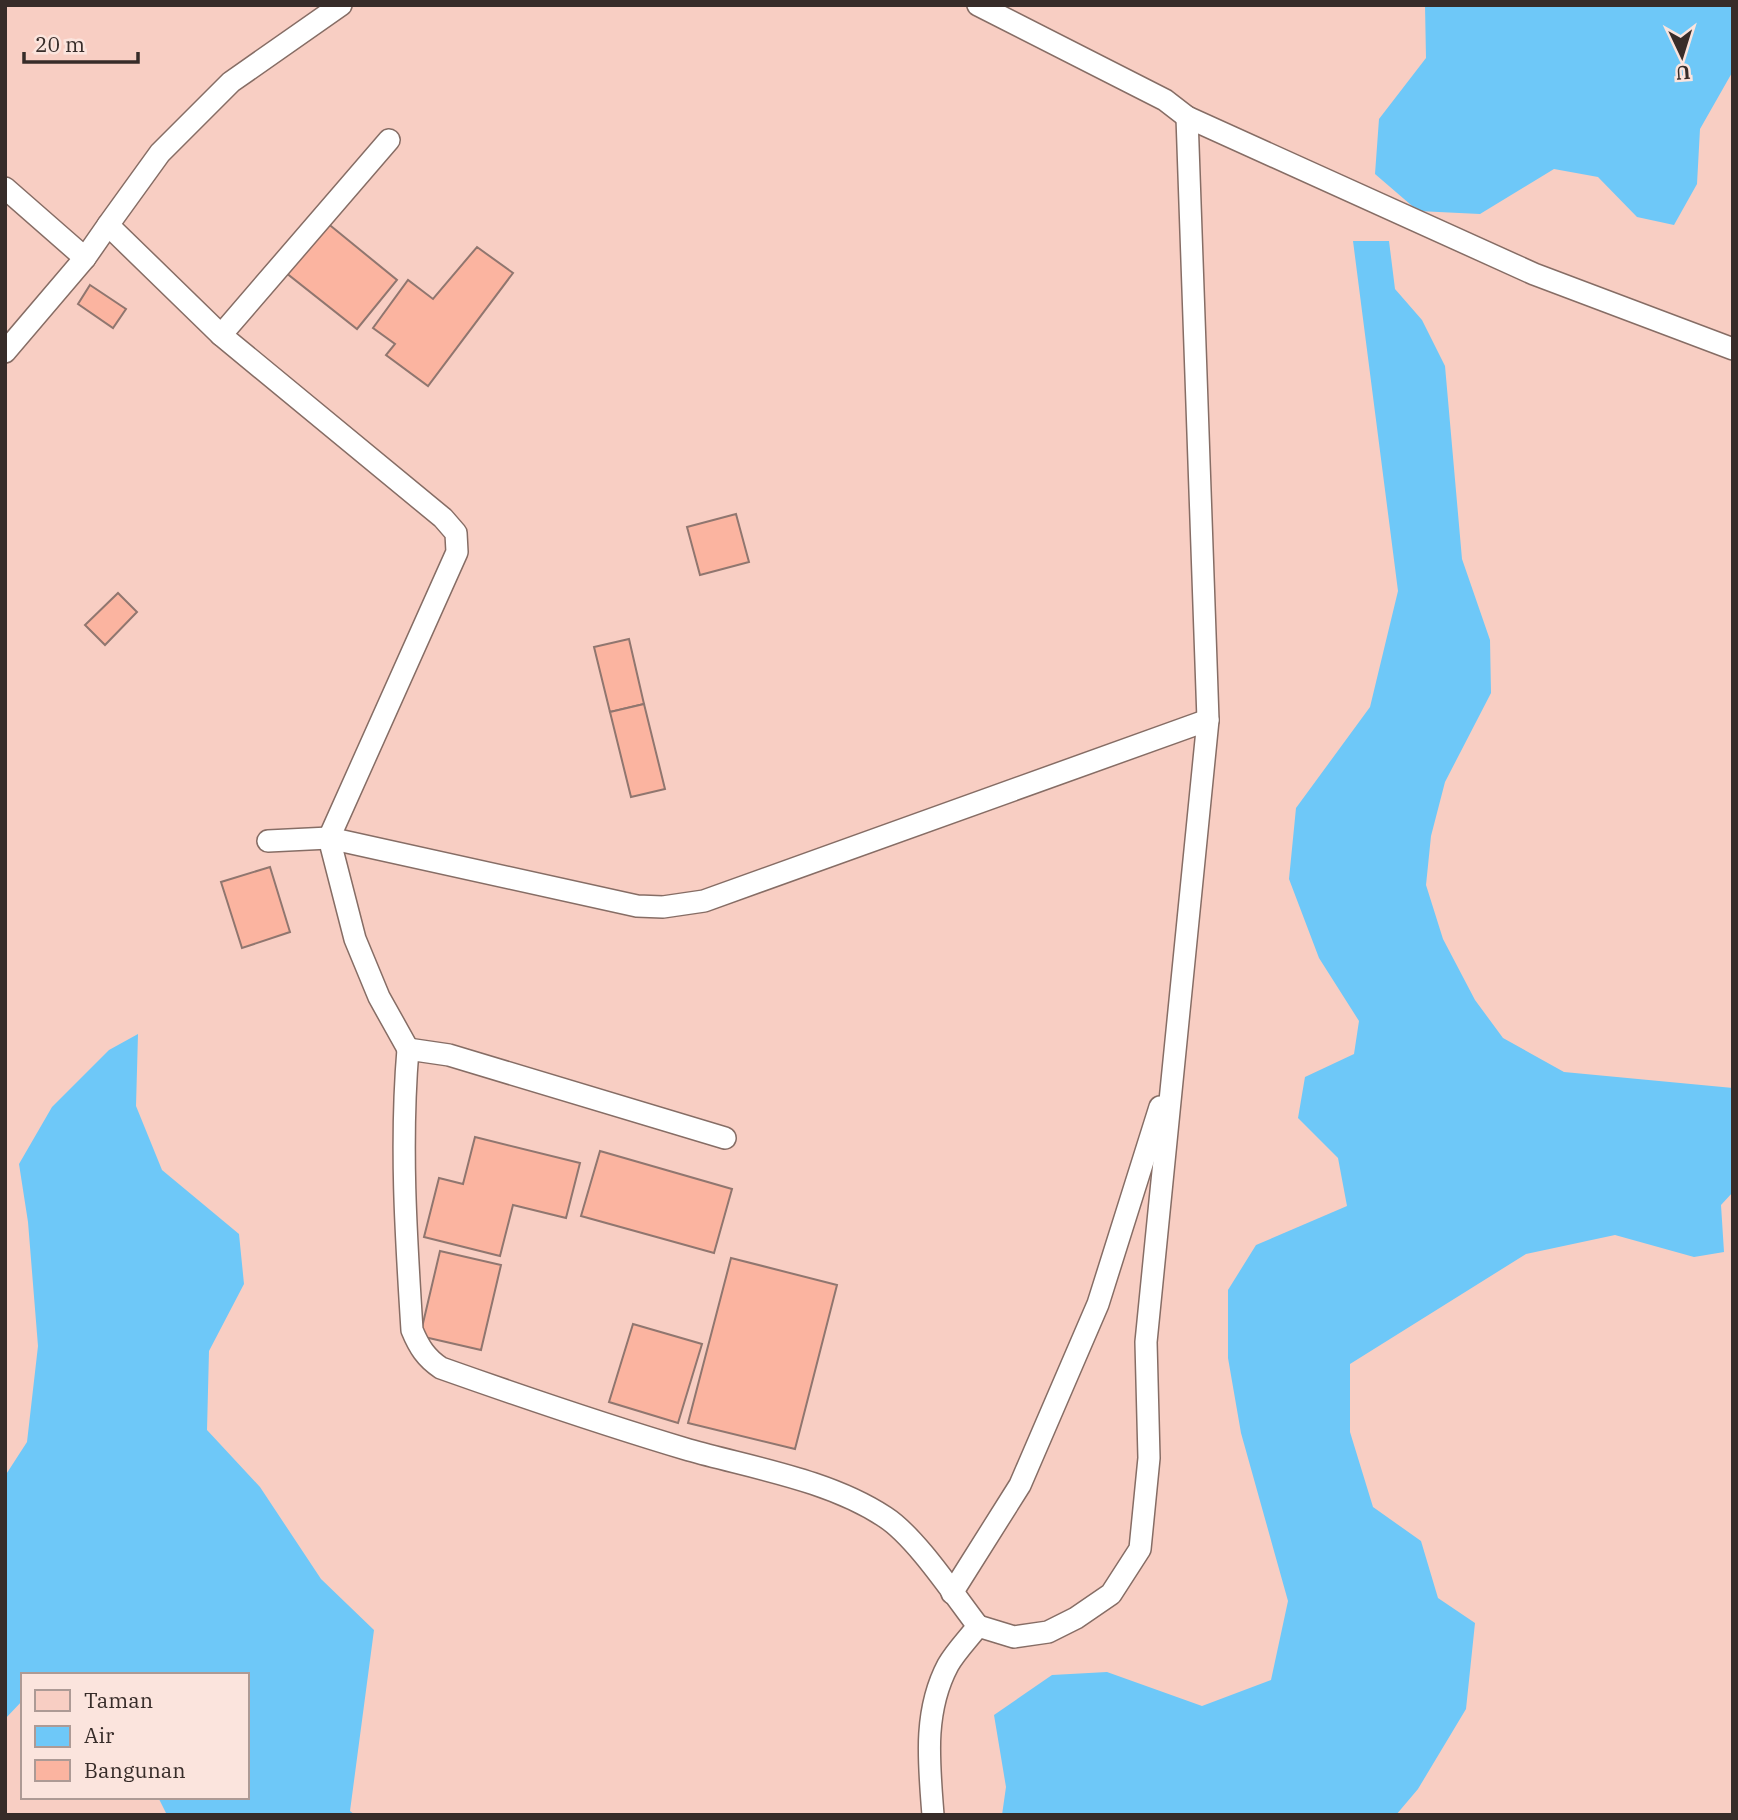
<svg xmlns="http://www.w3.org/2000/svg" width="1738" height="1820" viewBox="0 0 1738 1820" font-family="'IBM Plex Serif',serif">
<rect width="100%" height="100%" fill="#fbe4dd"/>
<path fill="#f8cec3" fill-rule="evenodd" d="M5 5H1733V1815H5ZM23 1675H247V1797H23Z"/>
<g fill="#6ec8f8">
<polygon points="1425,5 1733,5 1733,71 1700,129 1697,184 1674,225 1637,217 1598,177 1554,169 1480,214 1418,211 1375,174 1379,119 1426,58"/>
<polygon points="1353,241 1389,241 1395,289 1422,320 1445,366 1462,559 1490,640 1491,693 1445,782 1431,836 1426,885 1443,939 1475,1000 1503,1038 1564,1072 1733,1088 1733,1192 1721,1205 1724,1252 1694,1257 1615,1235 1526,1254 1350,1364 1350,1432 1373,1507 1421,1541 1438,1598 1475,1623 1466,1709 1418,1789 1396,1815 1002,1815 1006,1787 994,1715 1052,1675 1107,1672 1202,1706 1271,1680 1288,1601 1241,1433 1228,1358 1228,1290 1256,1245 1347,1206 1338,1158 1298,1118 1305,1077 1354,1054 1359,1021 1319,958 1289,879 1296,808 1370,707 1398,591"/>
<polygon points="138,1034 136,1106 162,1170 239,1234 244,1284 209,1351 207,1430 260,1487 321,1579 374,1630 350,1811 355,1815 167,1815 158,1797 247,1797 247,1675 23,1675 23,1700 5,1719 5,1476 27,1442 38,1346 28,1222 19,1164 52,1107 109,1050"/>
</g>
<g fill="#fbb4a0" stroke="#90766f" stroke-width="2">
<polygon points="326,222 397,280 357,329 285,272"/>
<polygon points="477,247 513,273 428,386 386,355 395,344 373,328 408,280 433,299"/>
<polygon points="90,285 126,309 113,328 78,304"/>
<polygon points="736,514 749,562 700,575 687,527"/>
<polygon points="118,593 137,612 105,645 85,625"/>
<polygon points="629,639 644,704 610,712 594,647"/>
<polygon points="644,704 665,789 631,797 610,712"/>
<polygon points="270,867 290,932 242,948 221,882"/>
<polygon points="475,1137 580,1163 566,1218 513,1205 500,1256 424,1237 439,1178 463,1184"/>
<polygon points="600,1151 732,1189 714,1253 581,1216"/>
<polygon points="440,1251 501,1265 481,1350 420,1336"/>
<polygon points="731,1258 837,1285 795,1449 688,1423"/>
<polygon points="633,1324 702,1344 678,1423 609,1402"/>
</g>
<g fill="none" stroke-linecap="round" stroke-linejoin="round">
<g stroke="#866d65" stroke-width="24">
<g id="lane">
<polyline points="341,5 231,82 160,153 108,225 221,335 389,140"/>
<polyline points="978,5 1165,100 1187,117 1534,274 1733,349"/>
<polyline points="5,188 85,258"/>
<polyline points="221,335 443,518 456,533 457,552 329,838 355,939 379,997 408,1049"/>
<polyline points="5,352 85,258 108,225"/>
<polyline points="268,841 329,838 637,906 663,907 704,901 1208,720"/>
<path d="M725 1138 449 1055 408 1049C400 1144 406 1236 412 1330 419 1347 426 1358 441 1368 523 1397 605 1425 689 1450 753 1468 829 1480 885 1517 916 1537 954 1595 978 1626"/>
<polyline points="952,1593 1020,1485 1098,1304 1160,1107"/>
<path d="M933 1815C929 1763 923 1712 948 1665 956 1651 969 1638 978 1626L1014 1637 1048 1632 1076 1618 1111 1594 1140 1549 1149 1458 1146 1342 1208 720 1187 117"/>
</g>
</g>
<use href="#lane" stroke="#fff" stroke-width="21"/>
</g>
<rect width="1738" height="1820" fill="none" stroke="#372c29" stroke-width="14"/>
<rect x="21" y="1673" width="228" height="126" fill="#fbe4dd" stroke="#ad9a95" stroke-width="2"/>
<rect x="35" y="1690" width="35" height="21" fill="#f8cec3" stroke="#ad9a95" stroke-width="2"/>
<text x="84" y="1708" font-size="21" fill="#372c29">Taman</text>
<rect x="35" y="1726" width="35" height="21" fill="#6ec8f8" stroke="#ad9a95" stroke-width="2"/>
<text x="84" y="1743" font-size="21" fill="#372c29">Air</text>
<rect x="35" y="1760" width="35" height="21" fill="#fbb4a0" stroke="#ad9a95" stroke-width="2"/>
<text x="84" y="1778" font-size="21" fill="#372c29">Bangunan</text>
<g transform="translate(1682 56) rotate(176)" stroke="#fbe4dd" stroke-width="5" paint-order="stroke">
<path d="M0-5L12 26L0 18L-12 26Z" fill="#372c29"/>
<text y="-10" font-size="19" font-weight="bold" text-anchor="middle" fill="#372c29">U</text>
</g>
<path d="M24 52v10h114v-10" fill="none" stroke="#372c29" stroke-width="3.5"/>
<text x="35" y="52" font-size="21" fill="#372c29" stroke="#fbe4dd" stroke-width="5" paint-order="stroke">20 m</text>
</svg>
